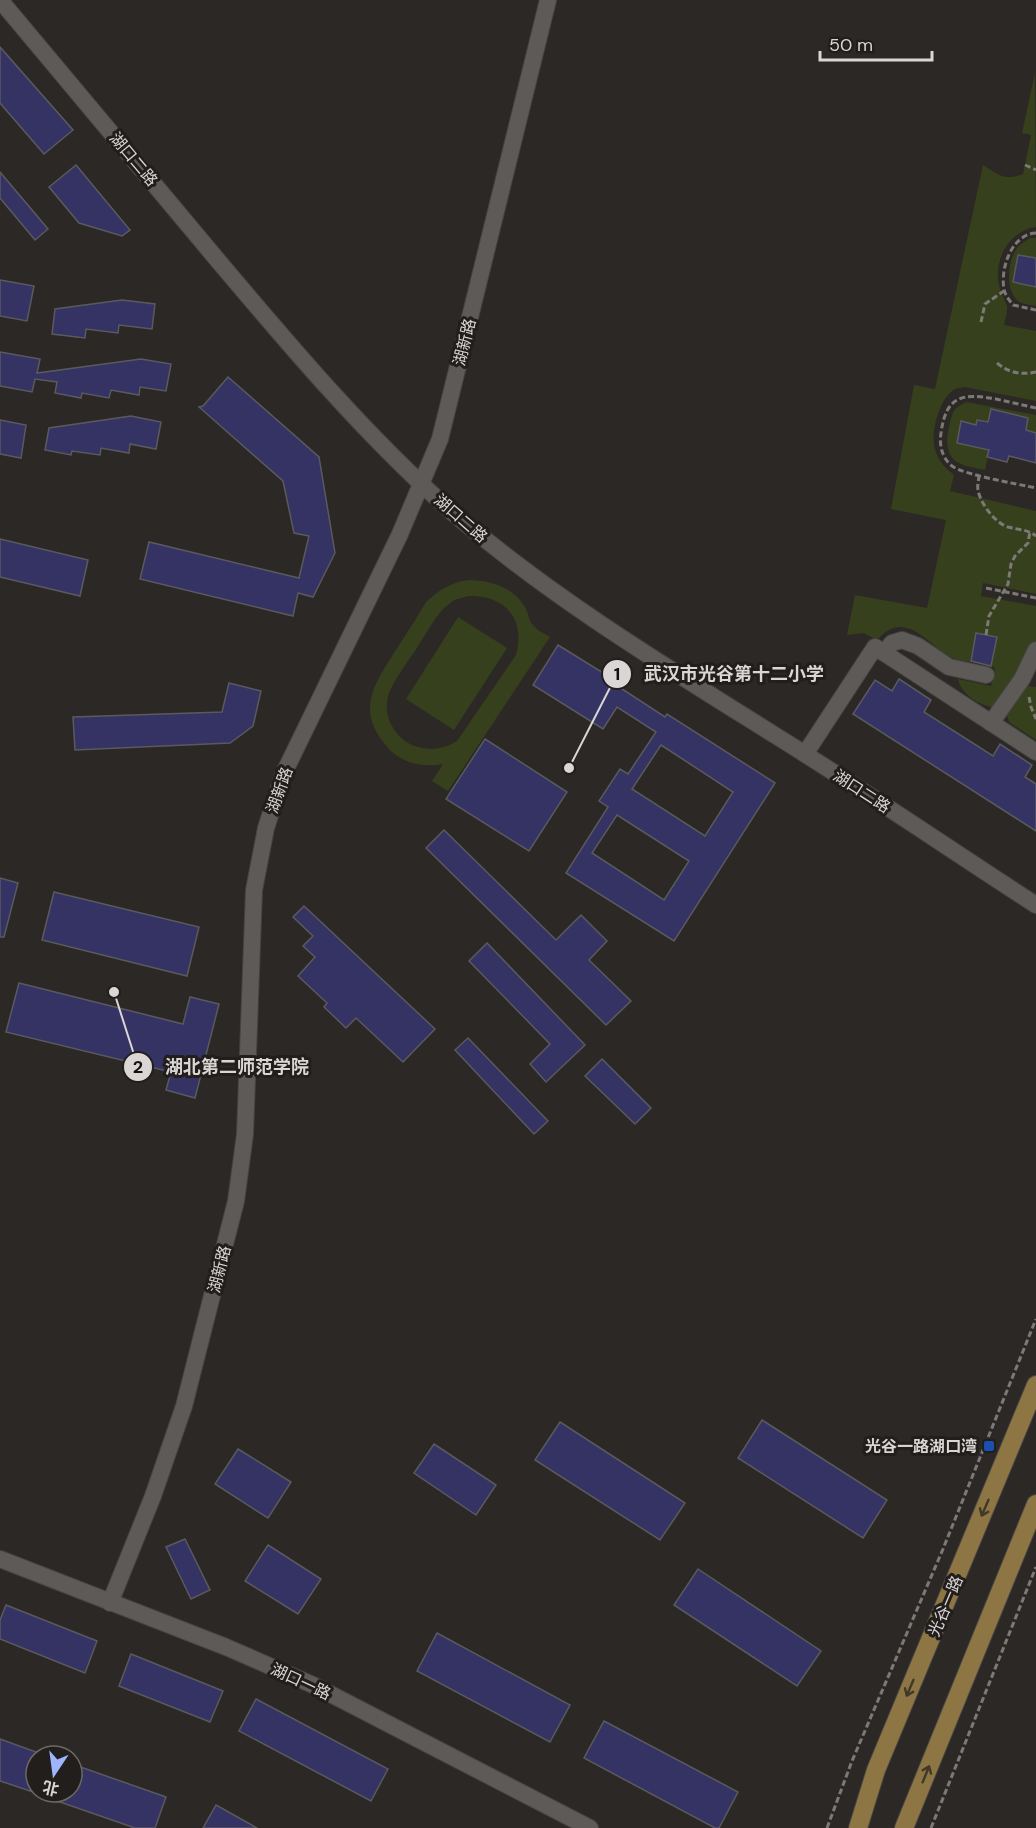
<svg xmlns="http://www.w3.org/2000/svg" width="1036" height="1828" viewBox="0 0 1036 1828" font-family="'DM Sans','Noto Sans SC',sans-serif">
<rect width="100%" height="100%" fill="#2b2826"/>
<g fill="#37401c" fill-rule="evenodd">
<path d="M1035 73 1036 227C1011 230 996 256 998 279 999 290 1004 297 1007 306 1008 312 1005 319 1004 325L1036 331V401L965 387C960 388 955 388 952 391 939 401 930 434 935 449 938 460 944 467 954 475L950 491 1036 511V594L983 583 981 596 1036 606V641L1017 677 994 707C979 706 961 694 958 679L991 686 995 668 991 666 996 637 976 633 970 662C964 661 957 660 952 658 928 645 906 609 879 638H873L864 633 847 635 855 595 927 608 946 520 891 509 914 385 935 389 983 165C999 175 1004 181 1023 174L1031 135 1022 133Z"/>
<path d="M1030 238H1036V258L1018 255 1013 282 1036 287V306C1030 305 1022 304 1018 301 1004 289 1008 259 1018 247 1021 243 1026 241 1030 238Z"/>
<path d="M966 402 1036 415V433L1026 430 1028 418 991 409 988 422 978 420 976 425 962 421 957 443 989 450 985 470C977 468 968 467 961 464 940 456 948 428 953 412L956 408Z"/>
<path d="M469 580C491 580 515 588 526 609 529 615 529 622 534 626 538 631 545 634 550 637L448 791 432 781 443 764C424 768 401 763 388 748 356 712 372 687 394 653 405 636 416 619 426 602 439 590 451 582 469 580ZM469 596C505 595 526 619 516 655L457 741C443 750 427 751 412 745 392 736 381 711 390 691 396 677 406 664 415 651 424 637 432 622 443 609L454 600Z"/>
<polygon points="458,617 507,648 454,730 406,699"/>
<polygon points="1027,686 1036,687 1036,740 1009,722 1006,712"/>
</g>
<g fill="#353264" stroke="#5a5a5e" stroke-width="1.5" fill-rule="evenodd">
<polygon points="0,47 73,130 44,154 0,103"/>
<polygon points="76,165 130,230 122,236 79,223 49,187"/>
<polygon points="0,172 48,229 35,240 0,198"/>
<polygon points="1018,255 1036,258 1036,287 1013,282"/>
<polygon points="0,280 34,286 27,321 0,316"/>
<polygon points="122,300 155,304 152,329 119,325 118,333 86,329 85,338 52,334 55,309"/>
<polygon points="0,352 40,359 37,373 141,359 171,364 166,391 140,387 139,395 111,390 109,398 82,393 81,398 55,393 57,382 35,379 32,392 0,386"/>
<polygon points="228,377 319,457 335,553 313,597 298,593 293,616 140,579 149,542 299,578 309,536 294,533 283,481 199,407 203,406"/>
<polygon points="991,409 1028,418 1026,430 1036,433 1036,463 1009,456 1007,462 987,457 989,450 957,443 961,421 976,425 977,420 988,422"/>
<polygon points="131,416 161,422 156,449 130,444 129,453 101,448 100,455 72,451 71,455 45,450 49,428"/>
<polygon points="0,420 26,425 21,458 0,454"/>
<polygon points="0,539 88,560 80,596 0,577"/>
<polygon points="976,633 997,637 991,666 971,661"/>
<path d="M558 645 621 684 619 687 665 717 667 714 775 783 674 941 566 873 608 807 599 801 620 769 628 774 656 732 617 707 603 729 533 685ZM661 745 733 792 705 836 632 789ZM617 815 689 861 664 900 592 853Z"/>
<polygon points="899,679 931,700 924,712 993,756 1000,744 1032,765 1025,777 1036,784 1036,831 853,714 875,680 892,691"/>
<polygon points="229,683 261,691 253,726 230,743 75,750 73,717 222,712"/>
<polygon points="485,739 567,792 529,851 446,799"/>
<polygon points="444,830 556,940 581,915 607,941 589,960 631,1001 606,1025 426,848"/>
<polygon points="0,878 18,883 4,937 0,937"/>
<polygon points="54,892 199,927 187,976 42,940"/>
<polygon points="304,906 435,1029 403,1062 356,1018 346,1028 324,1007 327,1003 298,976 315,957 303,946 313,936 293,917"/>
<polygon points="487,943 585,1045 546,1082 530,1064 550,1044 469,961"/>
<polygon points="19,983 183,1024 190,997 219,1004 195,1098 166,1090 171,1072 6,1032"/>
<polygon points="468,1038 548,1121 534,1134 455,1050"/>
<polygon points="602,1059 651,1108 635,1124 585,1076"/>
<polygon points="762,1420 887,1500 863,1538 738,1458"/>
<polygon points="560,1422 685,1503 660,1540 535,1460"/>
<polygon points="434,1444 496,1485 476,1515 414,1473"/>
<polygon points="238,1449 291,1482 268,1518 215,1484"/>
<polygon points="185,1539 210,1590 191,1599 166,1547"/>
<polygon points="268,1545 321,1579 298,1614 245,1581"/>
<polygon points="698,1569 821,1651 797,1686 674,1605"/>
<polygon points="6,1605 97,1641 85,1673 0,1639 0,1620"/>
<polygon points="437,1633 570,1705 550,1742 417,1671"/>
<polygon points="131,1654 223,1691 210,1722 119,1686"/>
<polygon points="256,1699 388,1769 371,1801 239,1731"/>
<polygon points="604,1721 738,1792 719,1828 715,1828 584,1758"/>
<polygon points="0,1739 36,1752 36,1793 0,1781"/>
<polygon points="72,1764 166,1797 155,1828 135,1828 37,1794 38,1792 72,1792"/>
<polygon points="216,1805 257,1828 203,1828"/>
</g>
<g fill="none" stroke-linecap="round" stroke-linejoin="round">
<g stroke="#464442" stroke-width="18">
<g id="minor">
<path d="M0 0C72 86 143 171 215 257 290 346 365 435 452 512 551 597 663 665 773 734 862 789 948 848 1036 905"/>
<polyline points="884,653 892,643 902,640 918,646 949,667 986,675"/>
<polyline points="991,723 1022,679 1036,650"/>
<polyline points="805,754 875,647 1036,752"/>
<polyline points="0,1559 226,1647 313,1685 590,1828"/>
<polyline points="110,1603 153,1496 184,1406 236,1201 245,1134 254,890 266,828 283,775 400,534 440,439 548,0"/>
</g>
</g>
<g stroke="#464442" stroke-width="20">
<g id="major">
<polyline points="858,1828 876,1770 1036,1385"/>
<polyline points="904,1828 1036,1504"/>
</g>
</g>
<g stroke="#7c7977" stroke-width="3" stroke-dasharray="6 3" stroke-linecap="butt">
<polyline points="1025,165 1036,170"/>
<path d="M1036 233C1012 234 1000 268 1004 289 1005 295 1009 300 1013 305L1036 310"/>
<polyline points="981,322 985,304 1004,291"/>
<path d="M997 363C1009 373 1021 375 1036 372"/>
<path d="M1036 408C1023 405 1009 402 996 399 963 393 946 395 941 433 939 445 942 458 952 466 964 475 1018 484 1036 488"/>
<path d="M979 475C979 480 977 485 978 490 980 503 995 523 1008 527 1019 530 1027 529 1036 536"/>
<polyline points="986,588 1036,598"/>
<polyline points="986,635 989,616 1008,584 1011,564 1015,556 1028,543 1030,531"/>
<polyline points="1029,697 1031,707 1036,719"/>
<polyline points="827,1828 852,1761 943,1549 1036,1319"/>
<polyline points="931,1828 1036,1567"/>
</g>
<use href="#minor" stroke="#5e5a58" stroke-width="16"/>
<use href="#major" stroke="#8d7644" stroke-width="18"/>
</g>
<defs><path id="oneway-shaft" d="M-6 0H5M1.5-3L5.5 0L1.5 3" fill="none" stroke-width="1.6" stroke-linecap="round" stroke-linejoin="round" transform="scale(1.5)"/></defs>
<g stroke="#413828">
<use href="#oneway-shaft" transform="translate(985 1508) rotate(113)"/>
<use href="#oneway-shaft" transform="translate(910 1688) rotate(113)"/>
<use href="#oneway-shaft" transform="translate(926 1774) rotate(-68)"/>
</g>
<rect fill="#1a4fb4" stroke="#211e1c" stroke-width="2" x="983" y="1440" width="12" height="12" rx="3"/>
<g text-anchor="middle" stroke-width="6" stroke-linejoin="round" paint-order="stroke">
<g font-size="16" fill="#d9d6d5" stroke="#211e1c">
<text transform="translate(134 159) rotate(50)" y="6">湖口二路</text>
<text transform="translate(464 342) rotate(-76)" y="6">湖新路</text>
<text transform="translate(461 518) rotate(41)" y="6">湖口二路</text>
<text transform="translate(279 790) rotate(-70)" y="6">湖新路</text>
<text transform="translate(862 791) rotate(33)" y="6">湖口二路</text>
<text transform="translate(219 1269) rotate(-76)" y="6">湖新路</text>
<text transform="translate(945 1606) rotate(-67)" y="6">光谷一路</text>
<text transform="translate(301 1681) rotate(25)" y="6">湖口一路</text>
</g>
<g font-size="16" font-weight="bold" fill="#d9d6d5" stroke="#211e1c" text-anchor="end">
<text x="977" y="1452">光谷一路湖口湾</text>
</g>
</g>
<path fill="none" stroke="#d9d6d5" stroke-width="2" d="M569 768L617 674M114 992L138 1067"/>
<g fill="#d9d6d5" stroke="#211e1c" stroke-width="2">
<circle cx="569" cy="768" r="6"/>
<circle cx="114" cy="992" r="6"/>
<circle cx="617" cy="674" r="15"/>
<circle cx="138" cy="1067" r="15"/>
</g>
<g font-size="18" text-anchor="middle" font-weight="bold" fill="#111">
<text x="617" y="680">1</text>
<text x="138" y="1073">2</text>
</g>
<g font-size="18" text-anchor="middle" font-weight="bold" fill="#d9d6d5" stroke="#211e1c" stroke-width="6" stroke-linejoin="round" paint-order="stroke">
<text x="734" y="680">武汉市光谷第十二小学</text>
<text x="237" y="1073">湖北第二师范学院</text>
</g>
<g transform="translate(54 1774) rotate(193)"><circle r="28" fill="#211e1c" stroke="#6b6866" stroke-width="1.5"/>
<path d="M0-4.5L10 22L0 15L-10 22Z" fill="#9eb4fd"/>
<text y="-9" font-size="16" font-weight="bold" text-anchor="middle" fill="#d9d6d5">北</text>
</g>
<path d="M820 51v9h112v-9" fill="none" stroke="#d9d6d5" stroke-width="3"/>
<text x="829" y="51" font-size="18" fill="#d9d6d5" stroke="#211e1c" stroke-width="4.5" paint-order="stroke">50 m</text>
</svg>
